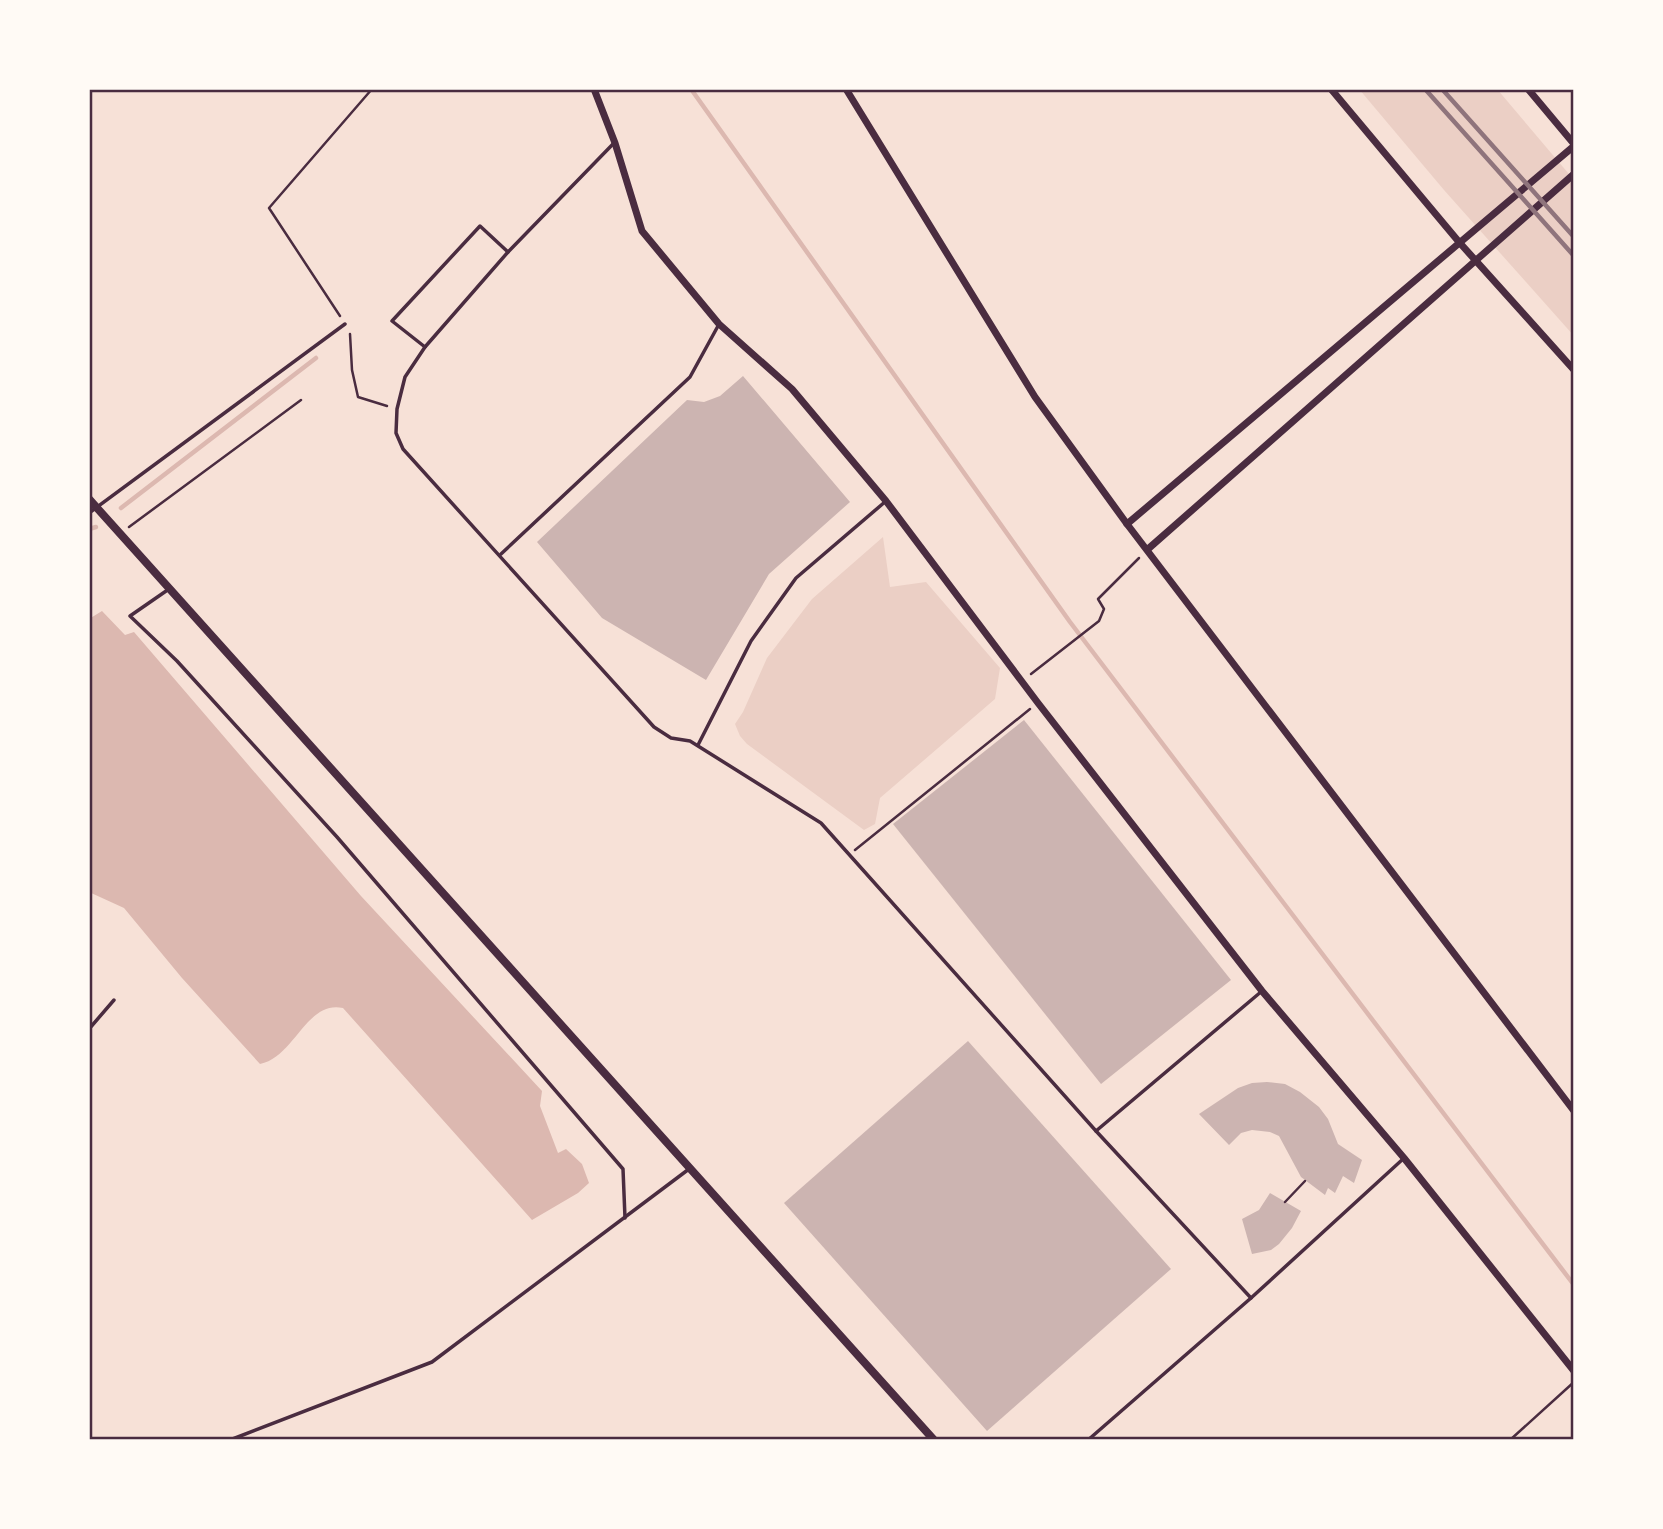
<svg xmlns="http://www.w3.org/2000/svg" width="1663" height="1529" viewBox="0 0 1663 1529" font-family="'Space Grotesk',sans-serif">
<rect width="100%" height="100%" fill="#f7e1d7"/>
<g fill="#ebcfc5">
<polygon points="1359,89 1497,89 1574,180 1574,336 1444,190"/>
<polygon points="883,537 890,587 926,582 1000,668 995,699 880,798 875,824 864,830 747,744 740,736 735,724 743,712 767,658 812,599"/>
</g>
<path fill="#dcb8b0" d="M102 611 125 635 134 632 361 896 542 1091 540 1106 558 1153 566 1149 582 1164 589 1183 578 1193 532 1220 343 1008C306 1000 295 1057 260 1064L182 978 124 908 89 892V619Z"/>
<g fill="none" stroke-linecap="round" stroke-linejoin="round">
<g stroke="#dcb8b0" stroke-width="4.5">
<polyline points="691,89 1070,622 1574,1285"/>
<polyline points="121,508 316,358"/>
<polyline points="89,529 96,527"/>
</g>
</g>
<g fill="#ccb4b1">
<polygon points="743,376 850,502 769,574 706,680 602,618 537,542 687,400 704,402 720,396"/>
<polygon points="1024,720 1231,980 1101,1084 893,824"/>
<polygon points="968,1041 1171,1269 987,1431 784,1203"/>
<polygon points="1267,1082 1285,1084 1300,1092 1319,1107 1328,1119 1338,1144 1362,1160 1354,1183 1343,1176 1335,1193 1328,1188 1325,1195 1301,1177 1279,1136 1270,1132 1252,1130 1241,1133 1229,1145 1199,1114 1238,1088 1252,1083"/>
<polygon points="1270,1193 1301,1211 1292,1228 1279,1244 1271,1250 1252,1254 1242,1219 1259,1210"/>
</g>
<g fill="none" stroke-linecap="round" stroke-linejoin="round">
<g stroke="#4a2c40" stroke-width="2.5">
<polyline points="340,316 269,208 372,89"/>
<polyline points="350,334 352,370 358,397 387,406"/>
<polyline points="129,527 301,400"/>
<polyline points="1031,674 1099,621 1104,609 1098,599 1139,558"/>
<polyline points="855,850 1030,709"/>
<polyline points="1285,1202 1305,1181"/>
<polyline points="1510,1440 1574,1382"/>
</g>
<g stroke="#4a2c40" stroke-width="3.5">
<polyline points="613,144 508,252 425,347 405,377 397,409 396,433 403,449 654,727 671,738 690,741 821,823 1096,1131 1251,1298"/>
<polyline points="425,347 392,321 480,226 508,252"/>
<polyline points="89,513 345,324"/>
<polyline points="501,554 690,377 718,326"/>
<polyline points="169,589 130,616 177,661 337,837 623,1169 625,1218"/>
<polyline points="698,745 751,641 796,578 886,501"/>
<polyline points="89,1029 114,1000"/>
<polyline points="1096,1131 1262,991"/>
<polyline points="230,1440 432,1362 689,1169"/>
<polyline points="1088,1440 1251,1298 1403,1159"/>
</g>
<g stroke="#4a2c40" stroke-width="7">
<polyline points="594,89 615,143 642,231 719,324 792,389 886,501 1038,703 1262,991 1404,1158 1574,1371"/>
<polyline points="846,89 1035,397 1127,524 1574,1111"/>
<polyline points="1331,89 1459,242 1574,370"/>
<polyline points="1528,89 1574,144"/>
<polyline points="1127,524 1574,146"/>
<polyline points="1148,549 1574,174"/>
</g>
<polyline stroke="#4a2c40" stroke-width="8" points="89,499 934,1440"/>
<g stroke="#8f747c" stroke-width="4.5">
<polyline points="1425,89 1574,256"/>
<polyline points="1442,89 1574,237"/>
</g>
</g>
<rect width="1663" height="1529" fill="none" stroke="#fffaf5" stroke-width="182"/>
<rect x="91" y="91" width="1481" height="1347" fill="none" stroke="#4a2c40" stroke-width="2.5"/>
</svg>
